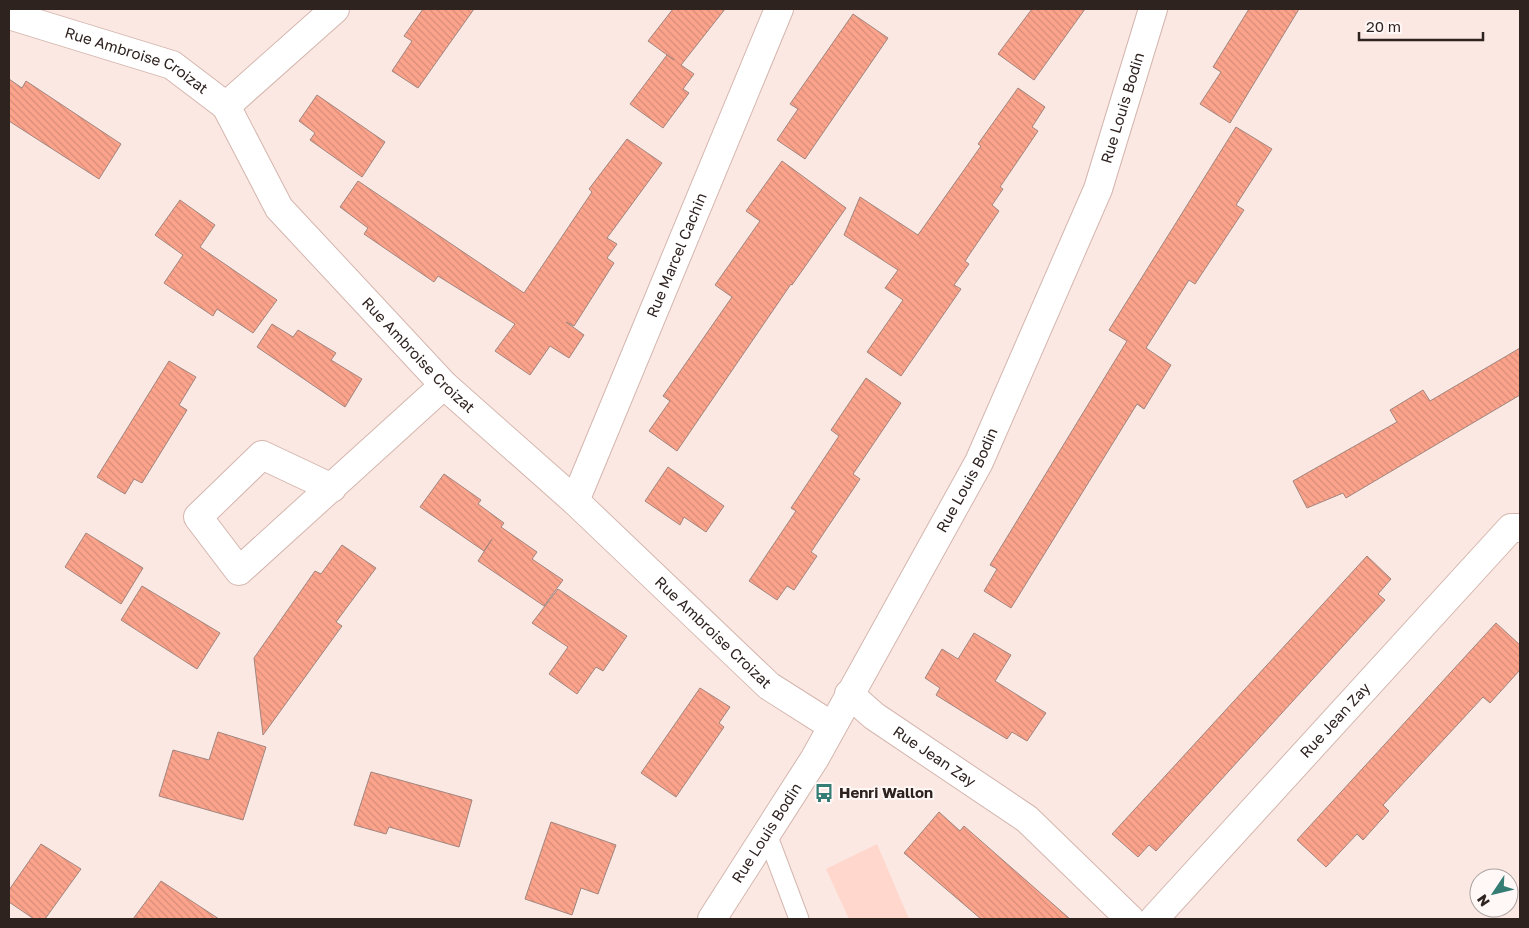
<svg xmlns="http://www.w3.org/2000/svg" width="1529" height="928" viewBox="0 0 1529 928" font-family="'Golos Text',sans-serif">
<defs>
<pattern id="building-back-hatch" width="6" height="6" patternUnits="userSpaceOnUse" patternTransform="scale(1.25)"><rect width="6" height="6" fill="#fca38c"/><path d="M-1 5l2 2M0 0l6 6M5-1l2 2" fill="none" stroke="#d88c78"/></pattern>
</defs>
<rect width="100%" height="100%" fill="#fbe8e3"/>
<polygon fill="#ffd7cd" points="877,844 909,919 849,919 826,869"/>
<g fill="url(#building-back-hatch)" stroke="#a1857d">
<polygon points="423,9 474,9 418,88 392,71 412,41 404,36"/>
<polygon points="673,9 725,9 681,65 694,74 683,89 689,93 663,128 630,104 667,55 674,60 648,41"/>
<polygon points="1032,9 1085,9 1034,80 998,54"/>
<polygon points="1249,9 1299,9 1230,123 1200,104 1221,72 1213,67"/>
<polygon points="853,14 888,38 805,159 777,140 798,109 790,104"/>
<polygon points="9,79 22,88 26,81 121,144 99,179 9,121"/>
<polygon points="1018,88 1045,107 1032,127 1038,131 1000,187 1003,189 992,205 999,211 965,261 969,264 954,285 961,289 901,376 867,352 903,300 885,288 898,270 844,235 860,197 918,235 981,146 978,144"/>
<polygon points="317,95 385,142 362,177 310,140 315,133 299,121"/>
<polygon points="1236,127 1272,149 1236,205 1244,210 1195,284 1189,280 1146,348 1171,365 1144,409 1137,404 1011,608 984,591 997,569 990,565 1127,341 1109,330"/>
<polygon points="627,139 662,163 607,238 617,244 607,258 614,263 574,326 566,322 584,335 569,358 550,346 530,375 495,351 515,324 438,276 434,282 364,234 368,228 340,207 358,181 524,293 592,192 589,189"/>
<polygon points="782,161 846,208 792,285 791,284 677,451 649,431 670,401 663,396 732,297 715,285 760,221 746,211"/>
<polygon points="180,200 215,225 200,247 277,300 253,333 217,309 213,316 164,283 183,255 155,235"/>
<polygon points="272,324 293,337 298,330 336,353 331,360 362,379 345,407 257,347"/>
<polygon points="1520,348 1520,395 1346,498 1343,493 1307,508 1293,481 1397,422 1390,410 1423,390 1430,401"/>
<polygon points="169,361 196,377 179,405 187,410 142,483 134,479 125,494 97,477"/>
<polygon points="866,378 901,403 853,474 860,479 811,552 817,556 794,590 787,586 777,600 749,581 796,511 791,508 839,436 831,430"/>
<polygon points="668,467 724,506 706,532 684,517 680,525 645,501"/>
<polygon points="444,474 481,500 478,504 504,523 501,527 537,552 532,559 563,580 544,606 478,561 492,539 484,551 420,507"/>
<polygon points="86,533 143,568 121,604 65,567"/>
<polygon points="342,545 376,568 336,622 342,626 263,735 254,658 315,571 321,574"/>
<polygon points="1367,556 1391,579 1378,594 1385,600 1156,851 1149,845 1138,857 1112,834"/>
<polygon points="142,586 220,633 197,669 121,620"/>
<polygon points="558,589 627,636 603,671 596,667 577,694 549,674 568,647 532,623"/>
<polygon points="1496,623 1520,645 1520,670 1490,703 1483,697 1383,805 1389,811 1363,840 1357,834 1326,867 1297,840"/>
<polygon points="974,633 1011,655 995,681 1046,713 1027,741 1012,732 1007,739 971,717 936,695 940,688 925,678 942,649 958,659"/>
<polygon points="700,688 730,707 719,723 724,727 676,797 641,773"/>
<polygon points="218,732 266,747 243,820 159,796 173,750 209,760"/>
<polygon points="371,772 472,800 459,847 389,827 386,834 354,825"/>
<polygon points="939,812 960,831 964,826 1070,919 981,919 904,853"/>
<polygon points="551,822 616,845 598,894 581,888 572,915 525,899"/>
<polygon points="41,844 81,869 45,919 34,919 9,902 9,890"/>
<polygon points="161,881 219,919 133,919"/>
</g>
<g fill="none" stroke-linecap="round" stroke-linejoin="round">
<g stroke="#d4b6ae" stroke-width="21">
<polyline id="lane" points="767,834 799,919"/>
</g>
<g stroke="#d4b6ae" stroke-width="30">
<g id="street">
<path id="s1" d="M9 15 172 65 226 106 279 208 444 385 575 501 769 686 832 726"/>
<polyline points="226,106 335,9"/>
<polyline points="332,488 262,455 198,517 239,571 444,385"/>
<path id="s2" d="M575 501 779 9"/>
<path id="s3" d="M849 694 874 716 1027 819 1130 919"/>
<path id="s4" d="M712 919 815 758 979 462 1098 189 1153 9"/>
<path id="s5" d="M1154 919 1511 528H1520"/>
</g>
</g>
<use href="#lane" stroke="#fff" stroke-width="19"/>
<use href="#street" stroke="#fff" stroke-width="28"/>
</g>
<defs>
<g id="bus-bare" transform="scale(1.5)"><path d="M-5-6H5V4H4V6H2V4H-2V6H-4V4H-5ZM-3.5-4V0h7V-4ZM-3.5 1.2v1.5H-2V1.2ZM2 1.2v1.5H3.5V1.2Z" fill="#357c75" stroke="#fff8f6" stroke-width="2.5" paint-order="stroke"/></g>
</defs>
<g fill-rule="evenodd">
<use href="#bus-bare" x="824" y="793"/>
</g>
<g text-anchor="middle" stroke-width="4" stroke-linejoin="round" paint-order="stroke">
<g font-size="15" fill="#2f2320" stroke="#fff8f6">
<text dy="5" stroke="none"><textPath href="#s1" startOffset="136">Rue Ambroise Croizat</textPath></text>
<text dy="5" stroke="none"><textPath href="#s4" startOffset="912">Rue Louis Bodin</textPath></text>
<text dy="5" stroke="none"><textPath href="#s2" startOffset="266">Rue Marcel Cachin</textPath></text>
<text dy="5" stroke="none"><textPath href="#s1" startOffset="556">Rue Ambroise Croizat</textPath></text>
<text dy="5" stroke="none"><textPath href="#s4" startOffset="508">Rue Louis Bodin</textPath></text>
<text dy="5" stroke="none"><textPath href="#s1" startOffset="961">Rue Ambroise Croizat</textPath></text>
<text dy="5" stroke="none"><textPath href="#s5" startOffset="269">Rue Jean Zay</textPath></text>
<text dy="5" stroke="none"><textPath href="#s3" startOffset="106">Rue Jean Zay</textPath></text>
<text dy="5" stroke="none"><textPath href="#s4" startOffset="102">Rue Louis Bodin</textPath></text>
</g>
<g font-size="15" font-weight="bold" fill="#2f2320" stroke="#fff8f6" text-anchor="start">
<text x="839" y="798">Henri Wallon</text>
</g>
</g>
<rect width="1529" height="928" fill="none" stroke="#2f2320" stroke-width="20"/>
<g transform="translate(1494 893) rotate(235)"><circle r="24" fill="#fff8f6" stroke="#aca3a0"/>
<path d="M0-4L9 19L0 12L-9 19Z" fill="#357c75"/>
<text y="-8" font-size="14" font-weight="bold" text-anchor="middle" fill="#2f2320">N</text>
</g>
<path d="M1359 32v8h124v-8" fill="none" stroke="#2f2320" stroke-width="2.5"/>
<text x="1366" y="32" font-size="15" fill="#2f2320" stroke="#fff8f6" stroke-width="4" paint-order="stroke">20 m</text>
</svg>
